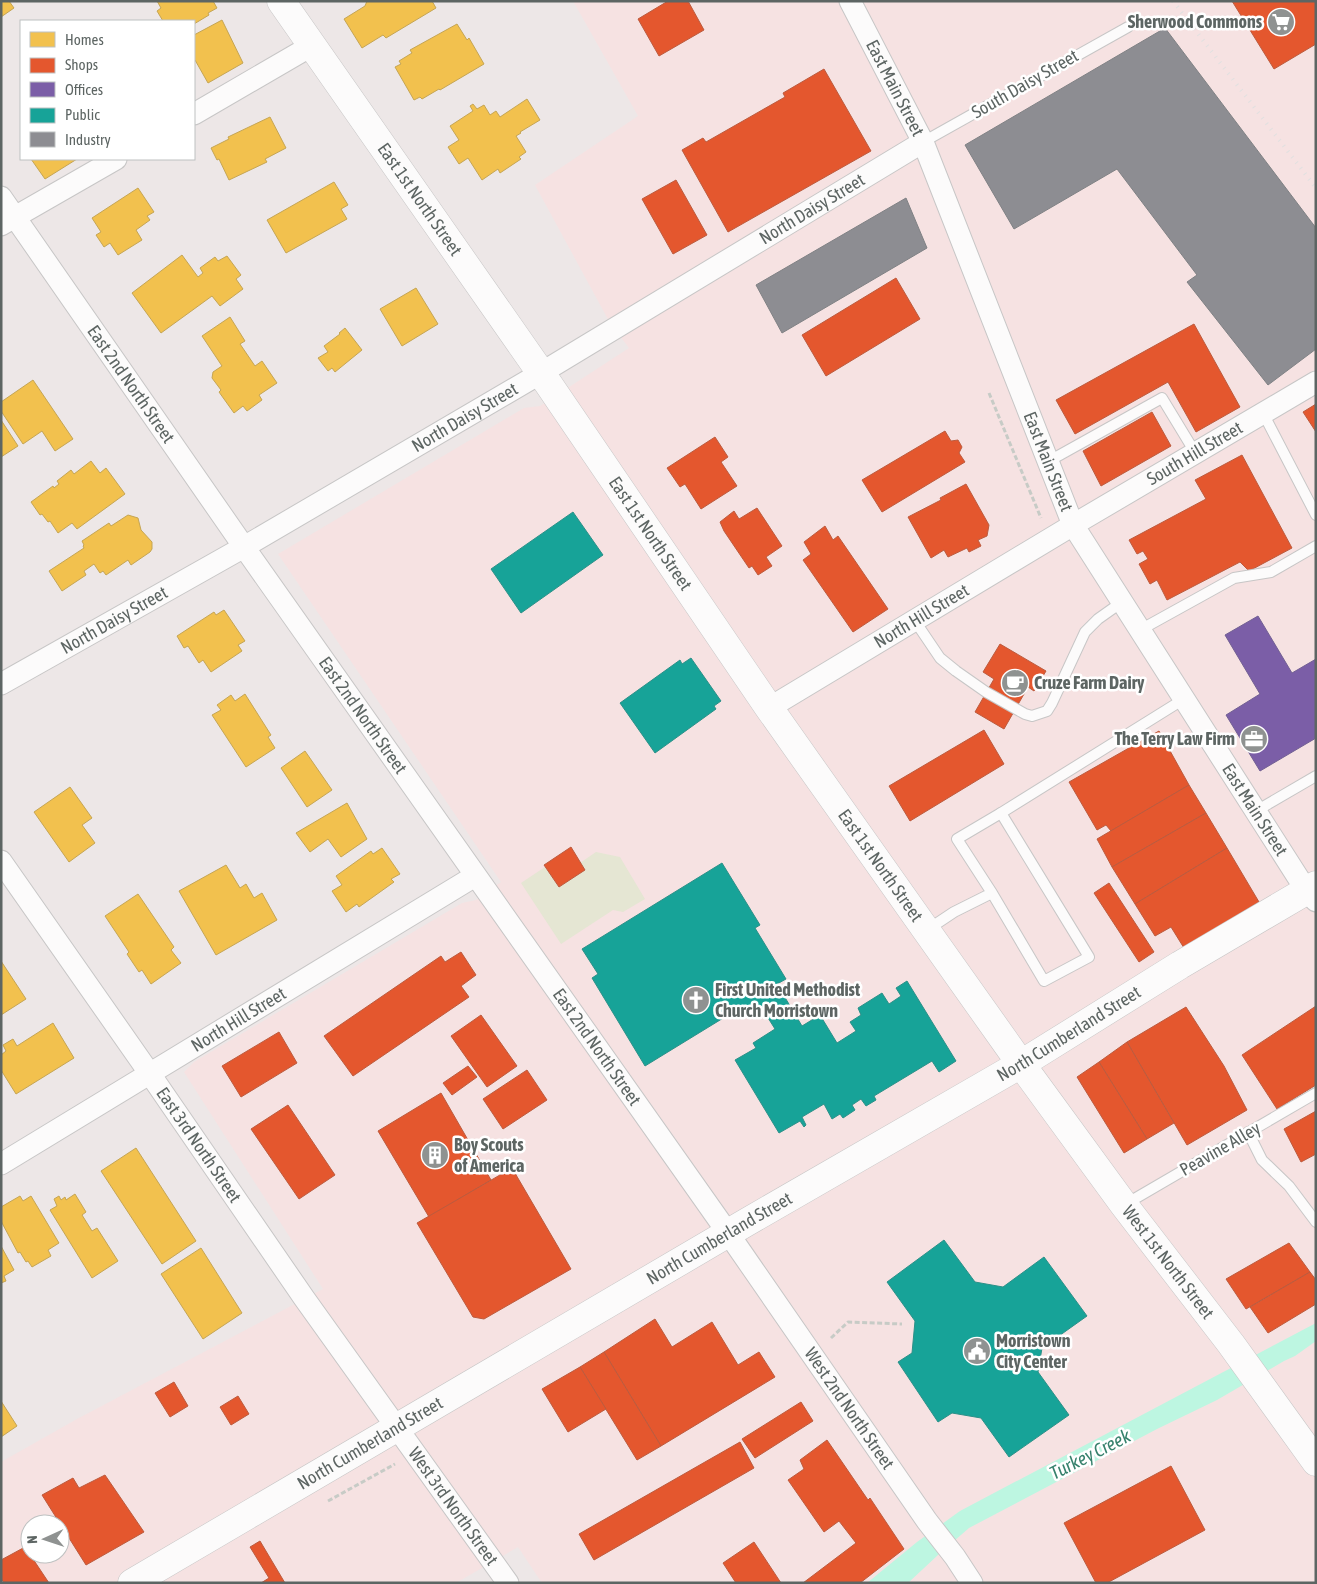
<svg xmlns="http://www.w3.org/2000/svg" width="1317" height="1584" viewBox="0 0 1317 1584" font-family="'Asap Condensed',sans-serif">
<rect width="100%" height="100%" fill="#ede7e7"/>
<path fill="#f6e2e2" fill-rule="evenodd" d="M573 1H1316V1583H542L518 1547 456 1583H1V1462L77 1419 323 1289 184 1072 194 1062 462 903 476 900 501 882 278 554 524 408 540 406 629 348 610 323 535 185 638 116ZM30 1524H60V1554H30Z"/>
<polygon fill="#e5e6d3" points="596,852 620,857 645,899 623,912 613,910 561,944 521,883 545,867 559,887 585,870 580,863"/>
<polygon fill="#bdf6e1" points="1316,1323 1316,1341 1295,1356 1284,1361 1217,1400 1157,1429 969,1528 938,1555 908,1583 867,1583 917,1542 960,1511"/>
<g fill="#f2c14e" stroke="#c5a554">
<polygon points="1,1 9,1 14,8 1,17"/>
<polygon points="157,1 213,1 217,8 208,13 209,15 194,24 194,21 163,21 157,11 161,8"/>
<polygon points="367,1 432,1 436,8 386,38 383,35 362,48 344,19 365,6"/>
<polygon points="222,20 243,63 208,83 195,60 194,61 194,35"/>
<polygon points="457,24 467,40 469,38 484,64 440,90 439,89 422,99 420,97 414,100 395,67 401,64 399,61 412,53 410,50"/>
<polygon points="527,99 540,120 520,132 521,133 516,136 526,152 519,157 521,159 500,173 498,169 482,180 468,158 459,164 448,147 459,140 450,126 473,111 470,106 473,104 477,109 484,105 490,115 496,111 500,117"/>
<polygon points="270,117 286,148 265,159 267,162 229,180 219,159 217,160 211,148 229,139 228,137"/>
<polygon points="31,159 77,159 45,179"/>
<polygon points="334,182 348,205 341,209 347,219 286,253 267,220"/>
<polygon points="138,188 154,212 147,216 150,220 136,230 142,240 118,255 110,243 104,247 96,235 101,232 92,218"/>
<polygon points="182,255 198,277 203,273 200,268 215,257 218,261 227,256 241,275 236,279 243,289 220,306 212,296 161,333 132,293"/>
<polygon points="416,288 438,324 402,346 380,309"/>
<polygon points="230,317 245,341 240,344 255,366 262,361 277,383 259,395 262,400 247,411 243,406 234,413 219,392 221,390 212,378 213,372 222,366 202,336"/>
<polygon points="345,328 362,350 335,372 332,368 328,371 318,358 328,352 324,346 340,334 339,333"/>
<polygon points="33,380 73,439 55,451 42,431 23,444 1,411 1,402"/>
<polygon points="1,420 18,446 1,457"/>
<polygon points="91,461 100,473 106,468 125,494 77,529 72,523 58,533 50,521 48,522 42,514 40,515 31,502 53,486 54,488 59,484 57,481 71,470 74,474"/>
<polygon points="128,515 138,518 141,530 152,542 152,549 150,552 131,565 128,560 106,575 103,571 100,573 94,564 84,571 86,575 62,591 49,571 84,548 83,546 84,545 82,541 109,523 111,526"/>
<polygon points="224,610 245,641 238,645 242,651 211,672 203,660 199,663 188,646 184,648 177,636 214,612 216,615"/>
<polygon points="245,694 271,735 268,737 275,748 246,767 212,715 221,710 217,705 231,695 235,701"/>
<polygon points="305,751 332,790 307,807 281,768"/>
<polygon points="70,787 92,818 82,825 95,843 69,862 34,812"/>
<polygon points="347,803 367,839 341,857 328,839 310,852 296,833"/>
<polygon points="382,848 400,874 391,879 394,882 359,907 357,904 346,912 332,891 342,885 336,876 371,851 373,854"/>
<polygon points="226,865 240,888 246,884 254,898 262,893 277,920 216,955 179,891"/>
<polygon points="138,894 174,947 171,950 181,963 151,984 142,970 139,972 127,954 129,952 105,916"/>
<polygon points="1,961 26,999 1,1015"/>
<polygon points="53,1023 74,1058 16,1094 1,1070 1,1055 6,1051 3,1045 13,1039 17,1046"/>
<polygon points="136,1148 196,1241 162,1264 101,1171"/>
<polygon points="75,1194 86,1212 82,1215 92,1231 97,1228 118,1261 92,1278 50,1210 57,1206 54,1199 59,1196 61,1200 65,1197 66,1200"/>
<polygon points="20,1196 23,1201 31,1196 59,1243 48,1250 51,1256 32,1267 28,1261 26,1262 20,1252 18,1253 1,1221 1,1207"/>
<polygon points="1,1246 14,1270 4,1276 6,1281 1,1283"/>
<polygon points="201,1248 242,1313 203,1339 161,1274"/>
<polygon points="1,1401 17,1426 1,1437"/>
</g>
<g fill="#e4572e" stroke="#bc5b3e">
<polygon points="668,1 688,1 704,30 659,56 638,19"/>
<polygon points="1232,1 1316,1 1316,44 1274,69"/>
<polygon points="824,69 871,151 728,232 682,150 703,138 706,142 785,97 783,93"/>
<polygon points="676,180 707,235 673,254 642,199"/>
<polygon points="896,278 920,319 826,376 802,335"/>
<polygon points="1194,324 1240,407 1196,432 1168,382 1075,434 1056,400"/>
<polygon points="1316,404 1316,432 1303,412"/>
<polygon points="1152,412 1171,446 1101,486 1083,451"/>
<polygon points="945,431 951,441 958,440 962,447 959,453 965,462 882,512 862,480"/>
<polygon points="715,437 728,457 721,462 737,486 701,509 685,484 680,487 667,468"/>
<polygon points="1242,455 1292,548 1249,571 1240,562 1167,600 1157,580 1150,584 1139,564 1148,559 1143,551 1137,554 1129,540 1206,499 1195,480"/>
<polygon points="966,484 989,525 987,536 978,540 981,546 969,552 967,548 948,557 944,550 931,558 908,517 941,500 940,498"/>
<polygon points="757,508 782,546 766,557 772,566 758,575 752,566 749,568 724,531 720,522 734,511 739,519"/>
<polygon points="825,526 833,540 838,536 888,609 853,632 803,560 811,554 804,542"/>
<polygon points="1000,644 1046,671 1034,691 1028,687 1004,729 975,712 994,679 983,672"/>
<polygon points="984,730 1004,764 910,821 889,786"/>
<polygon points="1159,731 1189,785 1111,831 1106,825 1097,830 1069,782"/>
<polygon points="1189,785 1206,813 1112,867 1097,839"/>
<polygon points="1206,813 1227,848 1135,904 1112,867"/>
<polygon points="571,847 585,870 559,887 544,865"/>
<polygon points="1227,848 1259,902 1184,948 1171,927 1155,936 1135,904"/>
<polygon points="1109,883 1154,952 1139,962 1094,893"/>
<polygon points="461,952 476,975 461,986 469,997 353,1076 324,1036 441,956 445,962"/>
<polygon points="1316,1006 1316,1085 1277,1109 1242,1055"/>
<polygon points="1186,1007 1224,1066 1247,1110 1187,1145 1127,1042"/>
<polygon points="481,1015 517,1066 487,1087 451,1036"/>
<polygon points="279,1032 297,1063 241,1097 222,1066"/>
<polygon points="1127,1042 1174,1123 1147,1139 1099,1062"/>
<polygon points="1099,1062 1147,1139 1124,1153 1077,1077"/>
<polygon points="468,1066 477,1077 452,1095 443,1083"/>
<polygon points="527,1070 547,1100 503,1129 483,1099"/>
<polygon points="441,1093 491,1180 429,1217 378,1131"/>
<polygon points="288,1105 335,1175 299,1199 251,1129"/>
<polygon points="1316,1111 1316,1154 1301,1162 1284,1129"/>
<polygon points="512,1168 571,1269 484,1319 473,1317 417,1223"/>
<polygon points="1289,1243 1310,1272 1246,1309 1226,1279"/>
<polygon points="1310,1272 1316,1280 1316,1304 1268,1333 1250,1307"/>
<polygon points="655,1319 672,1347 712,1322 738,1365 759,1352 775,1377 661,1446 604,1352"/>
<polygon points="604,1352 661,1446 637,1460 580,1367"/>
<polygon points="580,1367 606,1409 568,1432 542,1389"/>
<polygon points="174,1382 188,1406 170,1417 155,1393"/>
<polygon points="238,1396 249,1414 231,1425 220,1407"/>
<polygon points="801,1402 813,1421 755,1458 742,1439"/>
<polygon points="827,1440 868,1500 870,1498 904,1549 860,1583 803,1583 856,1543 839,1521 824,1532 788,1480 804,1469 800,1460"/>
<polygon points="740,1442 754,1468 594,1560 579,1534"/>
<polygon points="1171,1466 1205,1530 1107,1583 1096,1583 1064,1523"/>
<polygon points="105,1475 144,1532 86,1565 42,1495 73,1478 79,1488"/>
<polygon points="260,1541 285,1583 261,1583 269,1578 250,1547"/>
<polygon points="754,1542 781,1583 736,1583 723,1563"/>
<polygon points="25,1547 49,1583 4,1583 1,1578 1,1560"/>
</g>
<polygon fill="#7b5ea7" stroke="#726093" points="1258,616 1292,673 1316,659 1316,738 1260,771 1226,715 1260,694 1225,635"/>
<g fill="#17a398" stroke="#2c9088">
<polygon points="573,512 603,555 521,613 491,569"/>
<polygon points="691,658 721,701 714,706 716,709 655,753 620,703 680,660 682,664"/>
<polygon points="722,863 760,925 755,928 786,979 777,984 802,1026 820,1015 837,1043 856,1031 850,1022 861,1015 858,1008 882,993 889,1004 901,996 896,988 907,981 956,1061 939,1072 932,1061 874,1096 876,1100 866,1106 861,1099 852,1105 855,1110 843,1118 840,1114 832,1119 824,1104 802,1117 806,1125 804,1127 800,1121 779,1133 735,1060 756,1048 753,1043 775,1029 765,1013 752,1012 743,1018 738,1009 645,1066 592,978 598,974 582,949"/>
<polygon points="944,1240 975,1282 1003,1287 1044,1257 1087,1316 1042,1348 1038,1372 1069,1415 1009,1457 981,1418 952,1413 938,1422 898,1362 912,1353 915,1321 887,1282"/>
</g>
<g fill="#8d8d92" stroke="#7f8184">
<polygon points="1165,28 1316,228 1316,349 1268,385 1187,282 1197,275 1117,169 1014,229 965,145"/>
<polygon points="906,198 927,248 782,333 756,285"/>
</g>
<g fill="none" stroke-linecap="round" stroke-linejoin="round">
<g stroke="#c7c6c6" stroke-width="12">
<g id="lane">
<polyline points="923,142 1128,27"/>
<polyline points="1263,413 1316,515"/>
<polyline points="1049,461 1162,398 1196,454"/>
<polyline points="915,621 940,658 956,671 986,692 1025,714 1032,716 1047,711 1052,703 1085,632 1098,619 1122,602"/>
<polyline points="1140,630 1234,578 1271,572 1316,546"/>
<polyline points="1256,811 1316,776"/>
<polyline points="1001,813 1184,699"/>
<polyline points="927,930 954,912 992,893 1044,981 1089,957 1001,813 957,839 992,893"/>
<polyline points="1248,1132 1262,1160 1289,1186 1316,1222"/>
<polyline points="1124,1205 1316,1093"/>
</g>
</g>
<g stroke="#c7c6c6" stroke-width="23">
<g id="street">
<path id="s1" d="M850 1 923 142 1073 525 1306 890 1316 901"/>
<polyline points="194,114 311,46"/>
<path id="s2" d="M1 197 244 547 728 1233 927 1521 955 1557 972 1583"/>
<polyline points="1,225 116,159"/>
<path id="s3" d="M1 684 244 547 541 373 923 142"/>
<path id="s4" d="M769 708 1073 525 1316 382"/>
<path id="s5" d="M1 861 150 1074 304 1298 508 1583"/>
<path id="s6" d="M1 1164 475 876"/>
</g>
</g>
<g stroke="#c7c6c6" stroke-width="29">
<g id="secondary">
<path id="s7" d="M281 1 541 373 769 708 926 930 1021 1064 1124 1205 1231 1344 1316 1462"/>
<path id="s8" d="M132 1583 747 1222 1021 1064 1180 965 1316 885"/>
</g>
</g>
<g stroke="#c7cbc6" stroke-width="3" stroke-dasharray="5 2.5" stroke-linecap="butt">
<polyline points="989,393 1041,518"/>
<polyline points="831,1338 848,1322 902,1324"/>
<polyline points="328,1501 395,1464"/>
</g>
<use href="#lane" stroke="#fcfbfb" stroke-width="10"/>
<use href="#street" stroke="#fcfbfb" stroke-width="21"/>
<use href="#secondary" stroke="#fcfbfb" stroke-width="28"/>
<polyline stroke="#e1e0e0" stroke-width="4" stroke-dasharray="1 6" stroke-linecap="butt" points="1173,1 1316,188"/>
</g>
<defs>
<g id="supermarket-disc" transform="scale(1.4375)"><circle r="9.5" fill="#8f9291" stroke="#fff"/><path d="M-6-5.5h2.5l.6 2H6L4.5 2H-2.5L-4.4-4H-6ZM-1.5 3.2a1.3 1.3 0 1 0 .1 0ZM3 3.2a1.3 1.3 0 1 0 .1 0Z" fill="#fff"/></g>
<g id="cafe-disc" transform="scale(1.4375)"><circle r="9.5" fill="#8f9291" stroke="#fff"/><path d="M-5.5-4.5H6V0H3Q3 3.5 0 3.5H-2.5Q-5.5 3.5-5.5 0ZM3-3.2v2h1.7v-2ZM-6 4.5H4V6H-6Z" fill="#fff"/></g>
<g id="office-disc" transform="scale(1.4375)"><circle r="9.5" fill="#8f9291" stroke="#fff"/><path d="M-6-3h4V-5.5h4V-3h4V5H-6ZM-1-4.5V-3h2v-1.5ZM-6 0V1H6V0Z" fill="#fff"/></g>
<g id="church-disc" transform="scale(1.4375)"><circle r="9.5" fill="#8f9291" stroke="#fff"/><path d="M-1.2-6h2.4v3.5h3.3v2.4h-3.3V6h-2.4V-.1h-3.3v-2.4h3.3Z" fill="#fff"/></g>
<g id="building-disc" transform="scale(1.4375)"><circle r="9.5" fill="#8f9291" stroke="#fff"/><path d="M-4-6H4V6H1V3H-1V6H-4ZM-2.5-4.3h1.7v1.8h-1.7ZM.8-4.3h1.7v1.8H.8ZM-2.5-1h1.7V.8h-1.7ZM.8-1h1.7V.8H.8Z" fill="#fff"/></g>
<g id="civic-disc" transform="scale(1.4375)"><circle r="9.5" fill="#8f9291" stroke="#fff"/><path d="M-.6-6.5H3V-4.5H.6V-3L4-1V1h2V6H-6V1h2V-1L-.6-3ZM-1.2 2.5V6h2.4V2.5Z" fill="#fff"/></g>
</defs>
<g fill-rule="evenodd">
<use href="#supermarket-disc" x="1281" y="22"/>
<use href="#cafe-disc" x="1015" y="683"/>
<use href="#office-disc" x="1254" y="739"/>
<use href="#church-disc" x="696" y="1000"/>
<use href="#building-disc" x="435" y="1155"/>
<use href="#civic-disc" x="977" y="1351"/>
</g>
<g text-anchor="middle" stroke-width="5" stroke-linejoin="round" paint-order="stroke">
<g font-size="18" font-weight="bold" fill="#5d6563" stroke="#fff" text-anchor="start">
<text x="1262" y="28" text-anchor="end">Sherwood Commons</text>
<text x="1034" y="689">Cruze Farm Dairy</text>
<text x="1235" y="745" text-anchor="end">The Terry Law Firm</text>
<text x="715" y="996">First United Methodist<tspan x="715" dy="21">Church Morristown</tspan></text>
<text x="454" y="1151">Boy Scouts<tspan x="454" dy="21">of America</tspan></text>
<text x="996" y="1347">Morristown<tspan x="996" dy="21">City Center</tspan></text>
</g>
<g font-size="18" fill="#5d6563" stroke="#fff">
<text transform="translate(1025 84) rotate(-30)" y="6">South Daisy Street</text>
<text dy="6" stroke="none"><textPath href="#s1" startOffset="98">East Main Street</textPath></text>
<text dy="6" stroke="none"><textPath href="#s7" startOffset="242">East 1st North Street</textPath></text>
<text dy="6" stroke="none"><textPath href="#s3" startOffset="940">North Daisy Street</textPath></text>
<text dy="6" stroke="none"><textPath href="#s2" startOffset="228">East 2nd North Street</textPath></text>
<text dy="6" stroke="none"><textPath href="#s3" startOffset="535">North Daisy Street</textPath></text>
<text dy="6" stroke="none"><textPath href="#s4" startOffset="496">South Hill Street</textPath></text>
<text dy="6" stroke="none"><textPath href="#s1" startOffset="502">East Main Street</textPath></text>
<text dy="6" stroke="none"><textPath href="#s7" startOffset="648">East 1st North Street</textPath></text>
<text dy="6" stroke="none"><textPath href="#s4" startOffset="178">North Hill Street</textPath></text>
<text dy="6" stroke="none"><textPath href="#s3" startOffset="130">North Daisy Street</textPath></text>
<text dy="6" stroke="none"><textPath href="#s2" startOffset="632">East 2nd North Street</textPath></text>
<text dy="6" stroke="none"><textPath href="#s1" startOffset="908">East Main Street</textPath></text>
<text dy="6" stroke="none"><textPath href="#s7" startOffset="1052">East 1st North Street</textPath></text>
<text dy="6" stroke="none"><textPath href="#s6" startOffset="278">North Hill Street</textPath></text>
<text dy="6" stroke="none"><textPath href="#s8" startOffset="1086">North Cumberland Street</textPath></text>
<text dy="6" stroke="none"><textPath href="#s2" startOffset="1038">East 2nd North Street</textPath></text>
<text dy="6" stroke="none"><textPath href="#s5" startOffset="346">East 3rd North Street</textPath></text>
<text transform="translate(1220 1149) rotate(-30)" y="6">Peavine Alley</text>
<text dy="6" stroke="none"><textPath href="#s8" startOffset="681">North Cumberland Street</textPath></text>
<text dy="6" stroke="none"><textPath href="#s7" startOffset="1542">West 1st North Street</textPath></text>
<text dy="6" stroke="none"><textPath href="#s2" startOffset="1479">West 2nd North Street</textPath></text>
<text dy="6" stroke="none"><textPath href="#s8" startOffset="276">North Cumberland Street</textPath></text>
<text dy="6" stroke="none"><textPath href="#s5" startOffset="788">West 3rd North Street</textPath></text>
</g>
<g font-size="19" font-style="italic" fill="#37826d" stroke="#fff">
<text transform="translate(1090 1454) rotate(-27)" y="7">Turkey Creek</text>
</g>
</g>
<rect width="1317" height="1584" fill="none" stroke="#5d6563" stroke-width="5"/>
<rect x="20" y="20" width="175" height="140" fill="#ffffff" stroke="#bec1c1"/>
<rect x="30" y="32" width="25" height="15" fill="#f2c14e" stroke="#bec1c1"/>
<text x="65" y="45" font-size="15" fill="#5d6563">Homes</text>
<rect x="30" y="58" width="25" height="15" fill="#e4572e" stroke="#bec1c1"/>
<text x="65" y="70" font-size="15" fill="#5d6563">Shops</text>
<rect x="30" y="82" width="25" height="15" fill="#7b5ea7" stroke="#bec1c1"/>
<text x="65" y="95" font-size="15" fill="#5d6563">Offices</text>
<rect x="30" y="108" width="25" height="15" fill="#17a398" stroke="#bec1c1"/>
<text x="65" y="120" font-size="15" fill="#5d6563">Public</text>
<rect x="30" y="132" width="25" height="15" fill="#8d8d92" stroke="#bec1c1"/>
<text x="65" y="145" font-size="15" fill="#5d6563">Industry</text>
<g transform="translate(45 1539) rotate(267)"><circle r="24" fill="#ffffff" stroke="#bec1c1"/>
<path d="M0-4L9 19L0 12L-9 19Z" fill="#8f9291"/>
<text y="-8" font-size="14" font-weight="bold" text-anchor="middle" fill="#5d6563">N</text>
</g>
</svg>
